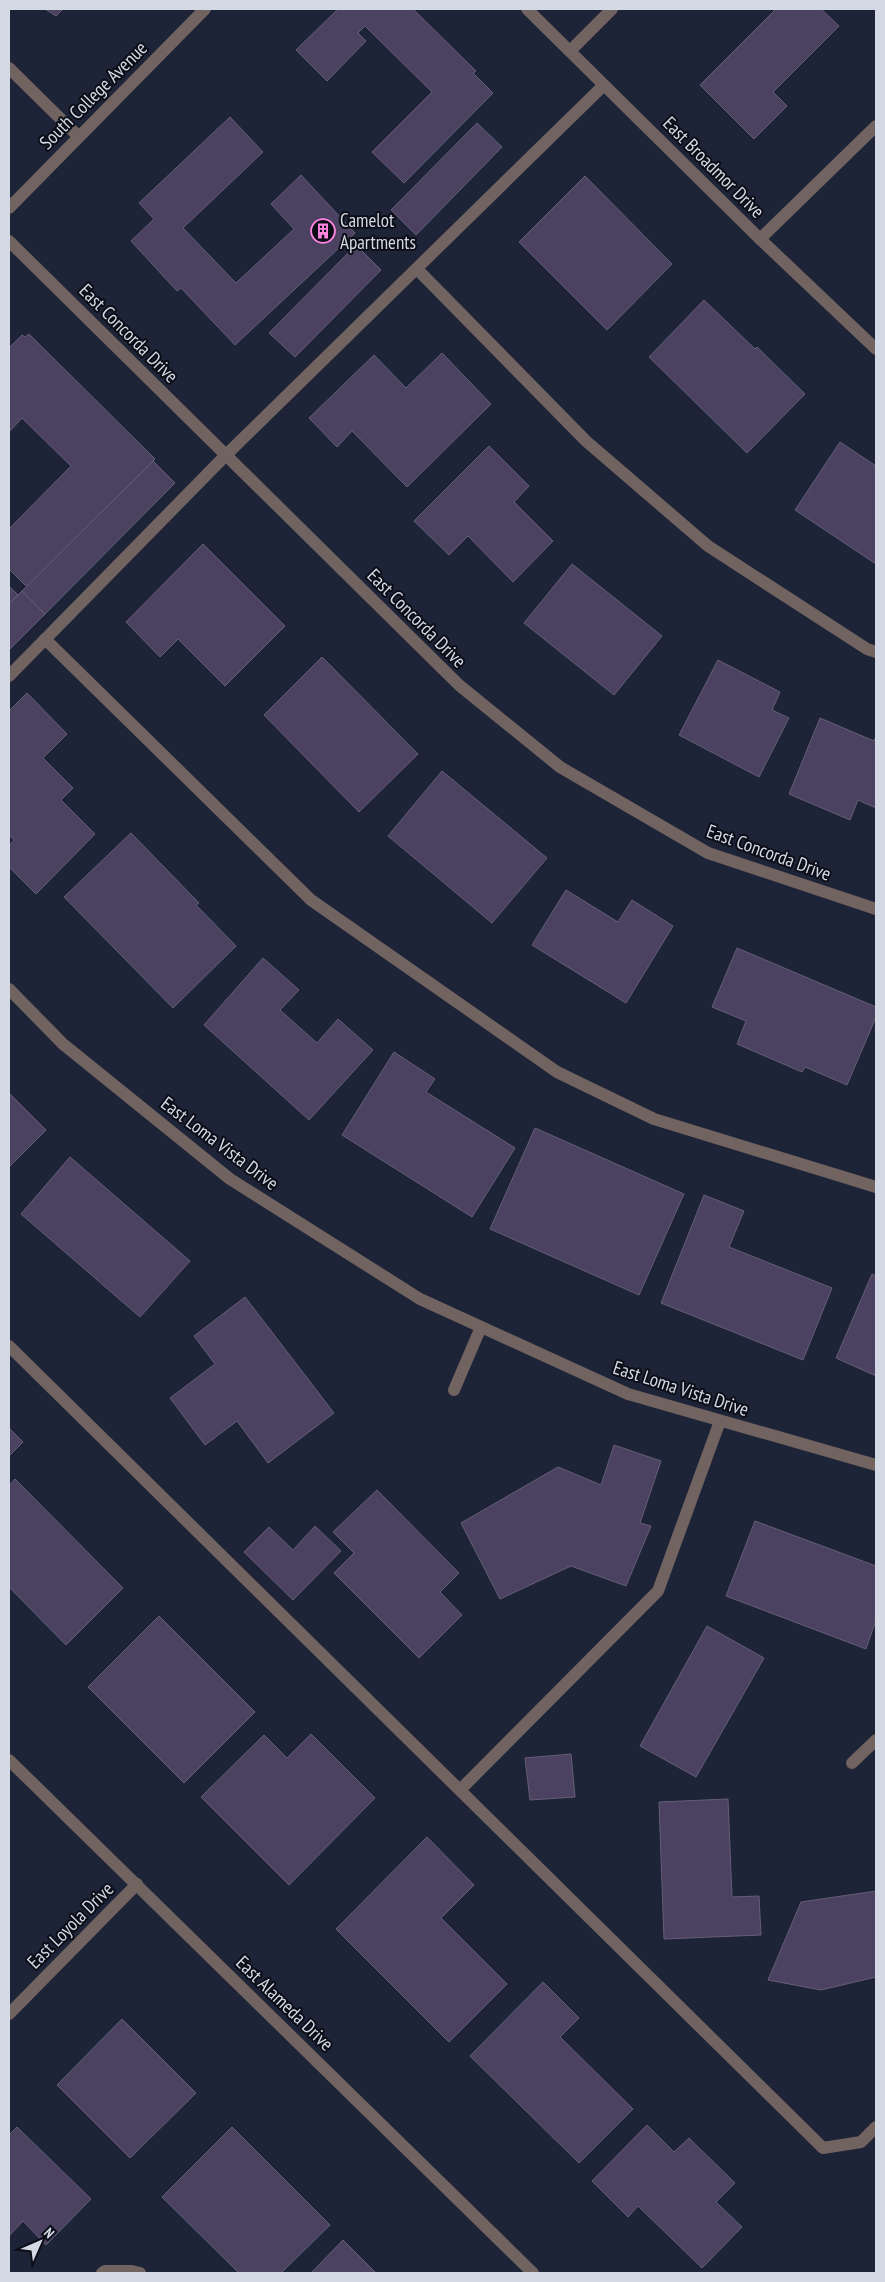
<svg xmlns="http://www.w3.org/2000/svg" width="885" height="2282" viewBox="0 0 885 2282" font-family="'PT Sans Narrow',sans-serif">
<rect width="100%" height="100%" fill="#1e2438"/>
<g fill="#4b4160" stroke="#655e76">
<polygon points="45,9 63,9 56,16"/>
<polygon points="338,9 413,9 476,71 473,73 493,93 404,183 372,152 432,92 365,26 358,33 366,41 327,81 296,50"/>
<polygon points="776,9 821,9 839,26 773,92 787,106 754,139 700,85"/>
<polygon points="230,117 263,152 183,228 236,283 294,229 271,204 301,175 355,233 235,345 181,288 177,291 131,241 154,219 139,203"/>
<polygon points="477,123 502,147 416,235 391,210"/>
<polygon points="585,176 672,264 607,330 519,242"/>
<polygon points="356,245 381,270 295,357 269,333"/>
<polygon points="704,300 755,349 757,347 805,394 747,453 649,357"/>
<polygon points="29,334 155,459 27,587 9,569 9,529 71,466 22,418 9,432 9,348 22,335 25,337"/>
<polygon points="442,353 491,404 407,487 352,431 337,447 309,418 374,355 406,388"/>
<polygon points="840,442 876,466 876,564 795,510"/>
<polygon points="489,446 529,486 514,502 553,541 513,582 468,536 449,555 414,521"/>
<polygon points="153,461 175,483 45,614 22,591"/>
<polygon points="203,544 285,626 225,686 178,639 160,657 126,622"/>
<polygon points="572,564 662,636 614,695 524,623"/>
<polygon points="9,586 18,595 9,604"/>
<polygon points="22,591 45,614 9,650 9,604"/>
<polygon points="322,657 418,754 359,812 264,715"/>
<polygon points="718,660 780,692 772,710 789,718 759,777 679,735"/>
<polygon points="27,693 67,734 43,758 73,788 61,800 95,834 36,894 9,867 9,846 14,840 9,835 9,711"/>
<polygon points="820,718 874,741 876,736 876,808 858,800 850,820 789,794"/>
<polygon points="442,771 547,858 492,923 388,836"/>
<polygon points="131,833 199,903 196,905 236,946 173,1008 64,897"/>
<polygon points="566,890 618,922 632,900 673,926 626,1003 532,945"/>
<polygon points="737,948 876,1007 876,1017 847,1085 805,1067 802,1072 737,1044 746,1021 712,1007"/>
<polygon points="263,958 299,990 280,1010 317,1043 338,1019 373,1050 309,1120 204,1025"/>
<polygon points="394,1052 435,1079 426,1092 515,1148 472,1217 342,1135"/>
<polygon points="9,1093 46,1130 9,1167"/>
<polygon points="535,1128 684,1194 639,1295 490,1229"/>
<polygon points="70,1157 190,1261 140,1317 21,1214"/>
<polygon points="704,1195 744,1211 729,1247 832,1288 803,1360 661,1303"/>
<polygon points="872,1274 876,1276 876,1376 836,1358"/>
<polygon points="245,1297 334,1413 268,1463 237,1421 205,1445 170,1398 215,1364 194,1336"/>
<polygon points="9,1428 23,1442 9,1456"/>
<polygon points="614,1445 661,1461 640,1523 651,1526 626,1586 571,1566 500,1599 461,1523 558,1467 601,1485"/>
<polygon points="15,1479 123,1588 66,1645 9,1587 9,1486"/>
<polygon points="377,1490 459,1573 440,1592 462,1615 419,1658 334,1573 354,1553 333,1532"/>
<polygon points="755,1521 876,1566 876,1620 866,1649 726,1596"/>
<polygon points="315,1526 341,1551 293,1600 244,1552 269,1527 293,1550"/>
<polygon points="159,1616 255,1712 184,1783 88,1687"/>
<polygon points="707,1626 764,1658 696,1777 640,1746"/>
<polygon points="311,1734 375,1798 289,1885 201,1797 264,1735 287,1758"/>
<polygon points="571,1754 575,1797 530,1800 525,1758"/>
<polygon points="728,1799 732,1897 759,1896 761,1935 664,1939 659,1802"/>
<polygon points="427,1837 474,1885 441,1918 507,1984 449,2042 336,1929"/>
<polygon points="876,1891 876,1977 821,1990 768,1980 801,1902"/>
<polygon points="543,1982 579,2018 560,2037 633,2109 579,2163 470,2056"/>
<polygon points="122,2019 196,2093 130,2158 57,2085"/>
<polygon points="647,2125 674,2152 689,2138 735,2183 716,2202 742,2227 702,2268 638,2206 628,2217 592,2181"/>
<polygon points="17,2127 91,2199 46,2245 23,2221 9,2236 9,2135"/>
<polygon points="232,2127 330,2225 281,2273 239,2273 162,2197"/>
<polygon points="343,2240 376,2273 311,2273"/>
</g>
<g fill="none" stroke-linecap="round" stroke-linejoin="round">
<g stroke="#716360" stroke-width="12">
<polyline points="527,9 760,239 876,349"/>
<polyline points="570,51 612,9"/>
<polyline points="9,68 78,136"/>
<polyline points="9,208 205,9"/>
<polyline points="760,239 876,126"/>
<polyline points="9,241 459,685 560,767 708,853 876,909"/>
<polyline points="417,269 586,441 708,546 867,649 876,652"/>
<polyline points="45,639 311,900 557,1072 654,1119 876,1187"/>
<polyline points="9,676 226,455 604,85"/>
<polyline points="9,989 63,1044 230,1179 420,1299 628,1394 876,1465"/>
<polyline points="9,1346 823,2148 861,2142 876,2127"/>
<polyline points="454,1390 481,1327"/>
<polyline points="9,1760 533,2273"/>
<polyline points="852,1763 876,1740"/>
<polyline points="460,1790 658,1591 720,1421"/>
<polyline points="9,2014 137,1884"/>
<polyline points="102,2273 105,2271 132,2271 140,2273"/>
</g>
</g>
<defs>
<g id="building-ring" transform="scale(1.25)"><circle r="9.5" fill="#0b0e17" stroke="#fe86e0" stroke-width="1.5"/><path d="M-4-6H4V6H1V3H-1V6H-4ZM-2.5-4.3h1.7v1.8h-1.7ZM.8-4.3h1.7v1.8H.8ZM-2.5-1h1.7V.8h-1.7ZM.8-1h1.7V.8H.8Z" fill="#fe86e0"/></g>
</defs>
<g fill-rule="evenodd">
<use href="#building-ring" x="323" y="231"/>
</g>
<g text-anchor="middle" stroke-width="4" stroke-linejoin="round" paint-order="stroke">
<g font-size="19" fill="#d4d9e6" stroke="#0b0e17">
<text transform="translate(93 95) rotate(-45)" y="7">South College Avenue</text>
<text transform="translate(714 167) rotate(45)" y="7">East Broadmor Drive</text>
<text transform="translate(129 333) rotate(45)" y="7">East Concorda Drive</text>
<text transform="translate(417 618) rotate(45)" y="7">East Concorda Drive</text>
<text transform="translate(769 852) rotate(20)" y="7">East Concorda Drive</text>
<text transform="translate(220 1143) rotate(37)" y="7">East Loma Vista Drive</text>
<text transform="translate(681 1388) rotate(18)" y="7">East Loma Vista Drive</text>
<text transform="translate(70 1925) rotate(-45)" y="7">East Loyola Drive</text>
<text transform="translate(285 2003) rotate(44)" y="7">East Alameda Drive</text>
</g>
<g font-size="19" fill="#d4d9e6" stroke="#0b0e17" text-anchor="start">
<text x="340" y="227">Camelot<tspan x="340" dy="22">Apartments</tspan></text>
</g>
</g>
<rect width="885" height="2282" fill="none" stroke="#d4d9e6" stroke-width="20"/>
<g transform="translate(40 2242) rotate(45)" stroke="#0b0e17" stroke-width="4" paint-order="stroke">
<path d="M0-4L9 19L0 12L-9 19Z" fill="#d4d9e6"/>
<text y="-8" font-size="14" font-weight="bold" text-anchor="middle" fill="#d4d9e6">N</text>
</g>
</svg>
